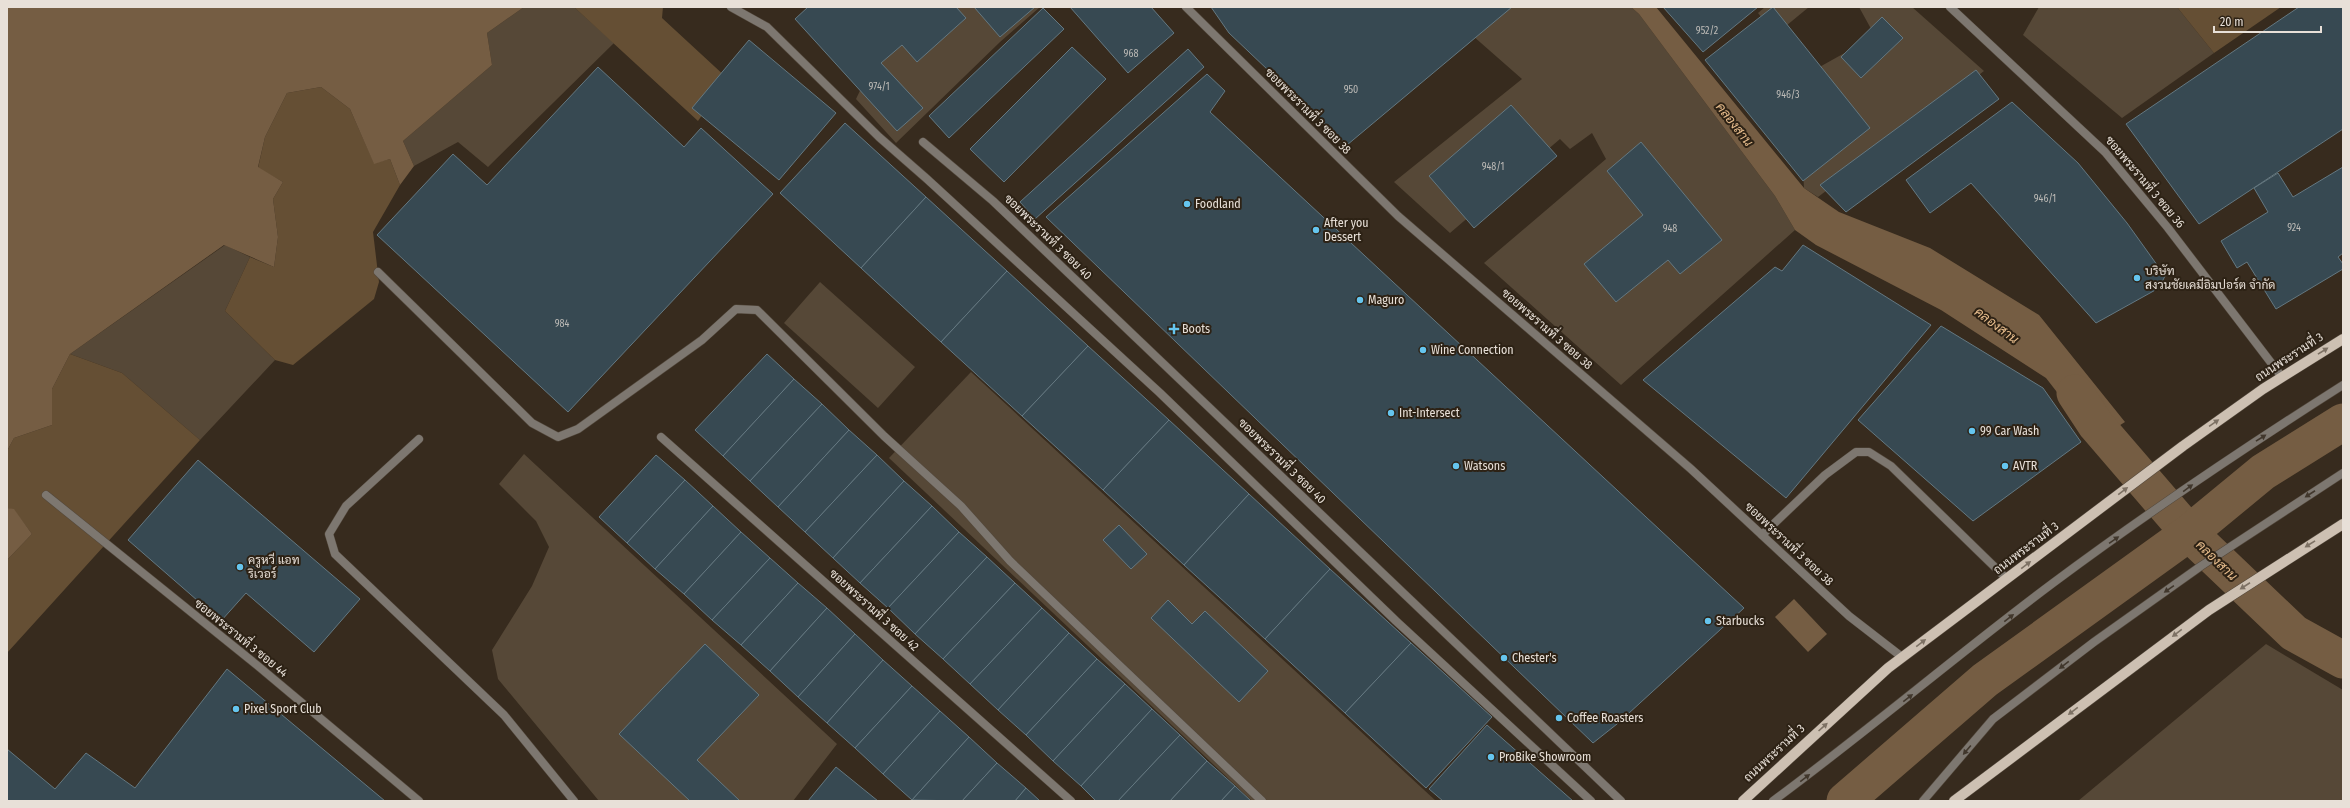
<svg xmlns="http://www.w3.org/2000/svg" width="2350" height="808" viewBox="0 0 2350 808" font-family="'Fira Sans Condensed',Sarabun,sans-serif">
<rect width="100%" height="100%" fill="#372b1e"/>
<g fill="#564837">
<polygon points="524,7 574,7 614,43 488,167 458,142 414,166 403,141 492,65 487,33"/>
<polygon points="900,7 1040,7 1000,42 896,143 856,99"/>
<polygon points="1440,7 1631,7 1639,14 1775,196 1795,230 1621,385 1484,263 1606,159 1592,133 1570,149 1560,139 1450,233 1394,182 1522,79"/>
<polygon points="1765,7 1809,7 1775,35 1758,13"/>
<polygon points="1859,7 1912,7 1984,71 1818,197 1804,188 1798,79 1875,36"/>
<polygon points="2039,7 2177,7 2214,53 2122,118 2023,35"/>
<polygon points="225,245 250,257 225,311 275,360 200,440 122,373 70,354"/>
<polygon points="820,282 915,367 878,408 784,323"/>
<polygon points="971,372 1436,801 1252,801 889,458"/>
<polygon points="524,454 837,744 793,801 599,801 498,679 492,650 532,586 549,547 536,521 499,484"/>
<polygon points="2266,644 2343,690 2343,801 2078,801"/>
</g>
<g fill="#654f34">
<polygon points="574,7 663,7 662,18 727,78 698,121"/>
<polygon points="2177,7 2281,7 2214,53"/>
<polygon points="321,87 350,109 374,163 390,159 400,185 373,232 379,282 374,299 293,365 275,360 225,311 250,257 274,267 278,237 273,199 283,182 258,168 265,137 287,93"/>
<polygon points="70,354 122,373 200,440 7,653 7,560 32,534 14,510 7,508 7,451 14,438 52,425 52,389"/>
</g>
<g fill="#755d43">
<polygon points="7,7 524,7 487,33 492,65 403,141 414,166 400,185 390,159 374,164 350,109 321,87 287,93 265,137 258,167 283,182 273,199 278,237 274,267 224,245 70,354 52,389 52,425 14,438 7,451"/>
<polygon points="1631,7 1656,7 1804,188 1839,212 1930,248 2039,315 2125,422 2095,441 2046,378 1941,310 1816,245 1795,230 1775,196 1639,14"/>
<polygon points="7,508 14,509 32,534 7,560"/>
<polygon points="1794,599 1827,634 1808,652 1775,617"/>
</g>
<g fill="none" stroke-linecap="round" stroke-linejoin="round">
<g stroke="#755d43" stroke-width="37">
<polyline points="2075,393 2096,425 2189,533 2294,633 2343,660"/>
<polyline points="1845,801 1985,680 2189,533 2263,472 2343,422"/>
</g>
</g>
<g fill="#374952" stroke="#647881">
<polygon points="808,7 956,7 966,18 917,62 902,45 881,63 923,108 897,131 795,19"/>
<polygon points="974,7 1035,7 1000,37"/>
<polygon points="1070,7 1151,7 1174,33 1128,73"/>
<polygon points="1211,7 1512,7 1347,145 1229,33"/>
<polygon points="1663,7 1758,7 1703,52"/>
<polygon points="1773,7 1870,128 1803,181 1705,60"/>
<polygon points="2299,7 2343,7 2343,129 2199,224 2126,124"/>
<polygon points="1043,8 1064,29 949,138 929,116"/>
<polygon points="1882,17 1903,38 1861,78 1841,57"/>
<polygon points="749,40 836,113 779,180 692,108"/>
<polygon points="1072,47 1106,79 1004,182 970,149"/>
<polygon points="1188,49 1204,67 1035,219 1020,202"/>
<polygon points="598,67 684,147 701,128 773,194 568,412 377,235 453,154 487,185"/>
<polygon points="1976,70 1999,99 1846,212 1820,185"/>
<polygon points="1207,74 1225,91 1210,112 1744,608 1617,724 1593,743 1046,217"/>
<polygon points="2012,102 2078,163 2127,223 2165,276 2159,288 2096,323 1971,183 1930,213 1906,180"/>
<polygon points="1511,105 1557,156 1474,228 1429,176"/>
<polygon points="845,123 926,197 861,268 780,193"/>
<polygon points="1641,142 1722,240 1680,274 1668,260 1616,302 1584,264 1643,215 1607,171"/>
<polygon points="2343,167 2343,253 2338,257 2343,264 2343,269 2276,309 2247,262 2237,268 2221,241 2268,212 2254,188 2278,173 2293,197"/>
<polygon points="926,197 1007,271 941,342 861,268"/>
<polygon points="1803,245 1931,325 1786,498 1643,380 1775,267 1782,271"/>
<polygon points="1007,271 1088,346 1022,416 941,342"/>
<polygon points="1941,326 2043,388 2081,442 1973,521 1858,420"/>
<polygon points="1088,346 1169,420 1103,490 1022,416"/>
<polygon points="767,354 794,379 723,456 695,430"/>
<polygon points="794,379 822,404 750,481 723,456"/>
<polygon points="822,404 849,430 778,507 750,481"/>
<polygon points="1169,420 1249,494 1184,565 1103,490"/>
<polygon points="849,430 877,455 805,532 778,507"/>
<polygon points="656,455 685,480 627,543 599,517"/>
<polygon points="877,455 904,481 833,558 805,532"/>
<polygon points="198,460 360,599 314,652 246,593 221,621 128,540"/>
<polygon points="685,480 713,506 655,569 627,543"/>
<polygon points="904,481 932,506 860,583 833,558"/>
<polygon points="1249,494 1330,569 1265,639 1184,565"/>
<polygon points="713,506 741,532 684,594 655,569"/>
<polygon points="932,506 959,532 888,608 860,583"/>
<polygon points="1119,525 1147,554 1131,569 1103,540"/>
<polygon points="741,532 770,558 712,620 684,594"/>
<polygon points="959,532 987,557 915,634 888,608"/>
<polygon points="987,557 1015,583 943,659 915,634"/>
<polygon points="770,558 798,583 741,645 712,620"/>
<polygon points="1330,569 1411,643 1345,713 1265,639"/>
<polygon points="798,583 827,608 770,671 741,645"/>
<polygon points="1015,583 1042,608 970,684 943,659"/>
<polygon points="1168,600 1192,624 1205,611 1268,671 1239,702 1151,618"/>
<polygon points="827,608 855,634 798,697 770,671"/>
<polygon points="1042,608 1069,633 998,710 970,684"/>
<polygon points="1069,633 1097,659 1026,735 998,710"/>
<polygon points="855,634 883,660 827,723 798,697"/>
<polygon points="1411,643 1492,717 1426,788 1345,713"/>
<polygon points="705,644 759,695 697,760 740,801 690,801 619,734"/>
<polygon points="1097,659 1125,684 1053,761 1026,735"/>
<polygon points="883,660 912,686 855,748 827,723"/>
<polygon points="227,669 385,801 7,801 7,749 55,789 86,753 135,788"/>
<polygon points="1125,684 1152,709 1081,786 1053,761"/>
<polygon points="912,686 940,711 883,774 855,748"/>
<polygon points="1152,709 1180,735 1118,801 1096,801 1081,786"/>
<polygon points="940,711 969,737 912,800 883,774"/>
<polygon points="1487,725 1573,801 1443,801 1429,789"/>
<polygon points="1180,735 1207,761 1170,801 1118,801"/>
<polygon points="969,737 997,763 962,801 912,800"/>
<polygon points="1207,761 1235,786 1221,801 1170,801"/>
<polygon points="997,763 1026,788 1015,801 962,801"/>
<polygon points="836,767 878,801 808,801"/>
<polygon points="1235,786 1251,801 1221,801"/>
<polygon points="1026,788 1040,801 1015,801"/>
</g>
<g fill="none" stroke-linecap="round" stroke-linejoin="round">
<g stroke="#53483c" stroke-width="9">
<g id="service">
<polyline points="731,7 767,27 879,137 927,179 1160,393 1396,621 1591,801"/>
<polyline points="378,272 532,423 558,437 578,429 702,340 736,309 757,310 884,436 961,506 1010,561 1262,801"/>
<polyline points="419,439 346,506 329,534 335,554 504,715 574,801"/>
<polyline points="1762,535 1825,475 1856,452 1869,452 1891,466 2007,579"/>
<path d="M1773 801C1868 731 1958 654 2053 583 2147 513 2244 448 2343 385"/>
<polyline points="1923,801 1993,719 2094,642 2201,566 2343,473"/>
</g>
</g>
<g stroke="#53483c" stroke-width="9">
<g id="minor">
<polyline points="1186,7 1398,216 1691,469 1849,616 1902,657"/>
<polyline points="1950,7 2105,152 2168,228 2282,377"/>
<polyline points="923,142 993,201 1621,801"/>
<polyline points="661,437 1071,801"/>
<polyline points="46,495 258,666 419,801"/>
</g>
</g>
<g stroke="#53483c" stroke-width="11">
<g id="primary">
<polyline points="1743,801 1888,668 2183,446 2263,389 2343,339"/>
<polyline points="1954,801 2209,610 2343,524"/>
</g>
</g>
<use href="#service" stroke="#7d7770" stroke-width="8"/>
<use href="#minor" stroke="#7d7770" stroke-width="8"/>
<use href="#primary" stroke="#cdc0b2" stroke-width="10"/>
</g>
<defs><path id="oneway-solid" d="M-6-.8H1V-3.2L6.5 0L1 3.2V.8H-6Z"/></defs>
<g fill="#7d7164">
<use href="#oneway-solid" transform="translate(2323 351) rotate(-32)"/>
<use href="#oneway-solid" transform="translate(2214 423) rotate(-35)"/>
<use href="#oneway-solid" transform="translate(2123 491) rotate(-37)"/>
<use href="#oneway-solid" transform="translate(2310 544) rotate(148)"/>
<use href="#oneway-solid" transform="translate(2026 565) rotate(-37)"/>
<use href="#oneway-solid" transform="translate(2245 586) rotate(147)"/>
<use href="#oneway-solid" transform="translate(2177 633) rotate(143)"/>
<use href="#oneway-solid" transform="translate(1921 643) rotate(-37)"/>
<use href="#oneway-solid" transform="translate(2073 711) rotate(143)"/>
<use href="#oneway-solid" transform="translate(1823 727) rotate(-42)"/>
</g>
<g fill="#41372c">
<use href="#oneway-solid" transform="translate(2261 438) rotate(-32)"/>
<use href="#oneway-solid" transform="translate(2188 488) rotate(-36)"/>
<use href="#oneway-solid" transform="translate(2310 494) rotate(147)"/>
<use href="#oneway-solid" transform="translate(2114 540) rotate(-35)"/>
<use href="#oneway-solid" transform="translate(2169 589) rotate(145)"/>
<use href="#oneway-solid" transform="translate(2009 618) rotate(-38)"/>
<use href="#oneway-solid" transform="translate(2064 665) rotate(143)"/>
<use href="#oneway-solid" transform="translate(1908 698) rotate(-38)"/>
<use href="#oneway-solid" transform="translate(1967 750) rotate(130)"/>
<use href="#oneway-solid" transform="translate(1805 778) rotate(-37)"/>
</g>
<g fill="#65c5ee" stroke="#2d2215" stroke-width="1.5">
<circle cx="1187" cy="204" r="4"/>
<circle cx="1316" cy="230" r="4"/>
<circle cx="2137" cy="278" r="4"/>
<circle cx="1360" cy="300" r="4"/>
<path d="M1172 323h4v4h4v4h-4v4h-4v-4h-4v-4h4z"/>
<circle cx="1423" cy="350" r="4"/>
<circle cx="1391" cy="413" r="4"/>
<circle cx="1972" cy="431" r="4"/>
<circle cx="1456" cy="466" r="4"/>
<circle cx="2005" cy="466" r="4"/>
<circle cx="240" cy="567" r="4"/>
<circle cx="1708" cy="621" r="4"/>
<circle cx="1504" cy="658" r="4"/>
<circle cx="236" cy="709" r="4"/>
<circle cx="1559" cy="718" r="4"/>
<circle cx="1491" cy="757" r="4"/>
</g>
<g text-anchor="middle" stroke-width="4" stroke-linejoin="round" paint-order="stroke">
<g font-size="10" fill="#bcbab6">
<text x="1707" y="34">952/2</text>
<text x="1131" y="57">968</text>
<text x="879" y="90">974/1</text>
<text x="1351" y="93">950</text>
<text x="1788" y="98">946/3</text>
<text x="1493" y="170">948/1</text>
<text x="2045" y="202">946/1</text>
<text x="2294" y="231">924</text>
<text x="1670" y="232">948</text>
<text x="562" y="327">984</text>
</g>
<g font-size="12" fill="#e8e0d8" stroke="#2d2215">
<text transform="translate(1308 111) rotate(45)" y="4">ซอยพระรามที่ 3 ซอย 38</text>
<text transform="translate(2145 182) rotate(50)" y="4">ซอยพระรามที่ 3 ซอย 36</text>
<text transform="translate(1048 237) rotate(44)" y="4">ซอยพระรามที่ 3 ซอย 40</text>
<text transform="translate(1547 329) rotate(41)" y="4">ซอยพระรามที่ 3 ซอย 38</text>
<text transform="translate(2289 357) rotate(-33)" y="4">ถนนพระรามที่ 3</text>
<text transform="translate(1282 461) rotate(44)" y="4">ซอยพระรามที่ 3 ซอย 40</text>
<text transform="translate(1789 544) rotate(43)" y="4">ซอยพระรามที่ 3 ซอย 38</text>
<text transform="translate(2026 548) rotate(-37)" y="4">ถนนพระรามที่ 3</text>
<text transform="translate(874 610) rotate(42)" y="4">ซอยพระรามที่ 3 ซอย 42</text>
<text transform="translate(241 638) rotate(39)" y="4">ซอยพระรามที่ 3 ซอย 44</text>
<text transform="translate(1774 753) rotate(-43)" y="4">ถนนพระรามที่ 3</text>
</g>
<g font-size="12" fill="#e8e0d8" stroke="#2d2215" text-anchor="start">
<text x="1195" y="208">Foodland</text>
<text x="1324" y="227">After you<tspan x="1324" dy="14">Dessert</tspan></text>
<text x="2145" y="275">บริษัท<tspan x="2145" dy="14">สงวนชัยเคมีอิมปอร์ต จำกัด</tspan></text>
<text x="1368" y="304">Maguro</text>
<text x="1182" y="333">Boots</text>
<text x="1431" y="354">Wine Connection</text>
<text x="1399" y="417">Int-Intersect</text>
<text x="1980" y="435">99 Car Wash</text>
<text x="1464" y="470">Watsons</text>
<text x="2013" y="470">AVTR</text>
<text x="248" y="564">ครูหวี แอท<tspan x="248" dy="14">ริเวอร์</tspan></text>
<text x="1716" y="625">Starbucks</text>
<text x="1512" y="662">Chester's</text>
<text x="244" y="713">Pixel Sport Club</text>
<text x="1567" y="722">Coffee Roasters</text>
<text x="1499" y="761">ProBike Showroom</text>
</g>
<g font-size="13" font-style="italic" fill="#e6bc8c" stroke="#2d2215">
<text transform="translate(1735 124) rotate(52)" y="5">คลองสาน</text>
<text transform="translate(1997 325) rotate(37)" y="5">คลองสาน</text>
<text transform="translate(2217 560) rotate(44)" y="5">คลองสาน</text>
</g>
</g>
<rect width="2350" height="808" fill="none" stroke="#e8e0d8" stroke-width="16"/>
<path d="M2214 26v6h107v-6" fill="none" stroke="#e8e0d8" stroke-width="2"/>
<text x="2220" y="26" font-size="12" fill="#e8e0d8" stroke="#2d2215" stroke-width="3" paint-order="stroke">20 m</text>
</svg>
